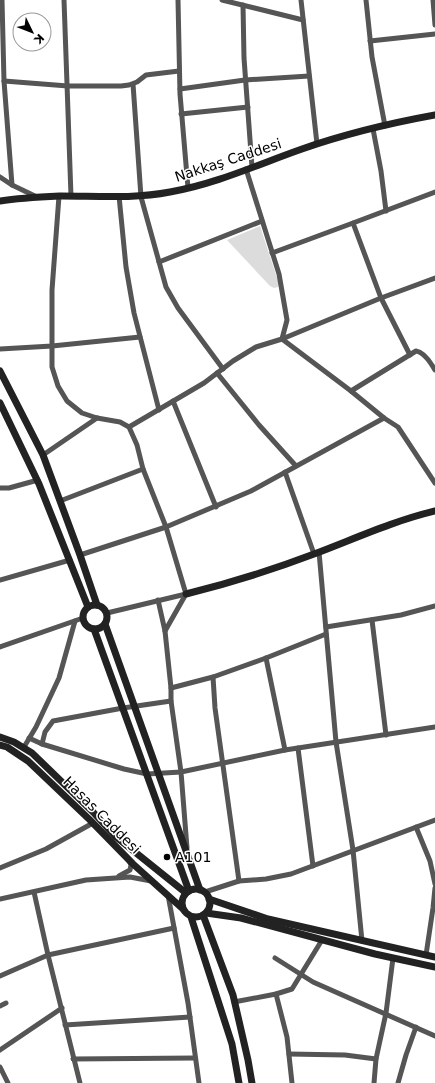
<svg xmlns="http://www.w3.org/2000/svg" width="435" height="1083" viewBox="0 0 435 1083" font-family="'DejaVu Sans',sans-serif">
<rect width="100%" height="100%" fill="#fff"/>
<polygon fill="#dcdcdc" points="260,226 279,284 278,287 274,288 270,286 227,240"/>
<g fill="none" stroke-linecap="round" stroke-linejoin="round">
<g stroke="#555" stroke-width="5">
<polyline points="2,0 4,81 12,185"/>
<polyline points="64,0 71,196"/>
<polyline points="178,0 180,94 188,188"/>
<polyline points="222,0 303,20"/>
<polyline points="301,0 317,144"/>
<polyline points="366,0 372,57 385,126"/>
<polyline points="433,0 435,25"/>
<polyline points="243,5 244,58 252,167"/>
<polyline points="370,41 435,34"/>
<polyline points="4,81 68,86 121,86 129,85 137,82 146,75 179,71"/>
<polyline points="133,84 141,197 166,287 178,308 223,369"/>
<polyline points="180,89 245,80 309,76"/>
<polyline points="181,114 248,107"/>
<polyline points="373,129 381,171 386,211"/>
<polyline points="246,169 279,274 287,320 282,339 351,391 384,418 398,427 435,483"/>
<polyline points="0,177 12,185 37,197"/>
<polyline points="59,196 52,290 52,367 58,386 67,401 82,413 97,418 120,422 129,427 137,445 143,469 166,527 186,594 165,631"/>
<polyline points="119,196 126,267 134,313 159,410"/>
<polyline points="353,223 381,298 410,355"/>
<polyline points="272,253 353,223 435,192"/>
<polyline points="159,262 262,221"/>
<polyline points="0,349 52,346 140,337"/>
<polyline points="217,373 259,425 296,466"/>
<path d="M351 391 416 351C424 352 431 363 435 370"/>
<polyline points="173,401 216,507"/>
<polyline points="129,427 204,383 233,361 256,347 282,339 381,298 435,278"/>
<polyline points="43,455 97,418"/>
<polyline points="285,472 314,554"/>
<polyline points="0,488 9,488 38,480"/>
<polyline points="60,501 143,469"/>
<polyline points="319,552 336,742 353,850 362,941"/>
<polyline points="80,555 166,527 251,491 384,418"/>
<polyline points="0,580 70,560"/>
<polyline points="107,613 186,594"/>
<polyline points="372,620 386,735"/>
<polyline points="326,627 401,615 435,606"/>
<polyline points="0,647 83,618"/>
<polyline points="266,658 285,750"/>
<polyline points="213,677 215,708 239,881"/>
<polyline points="171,688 213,677 266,658 326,634"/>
<polyline points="29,738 42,744 124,769 147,774 181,772 171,701 171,688 165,631 158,600"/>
<polyline points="42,744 45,732 53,721 123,708 171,701"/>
<polyline points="24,747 36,727 59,678 75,621"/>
<polyline points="298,748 313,866"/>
<polyline points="416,827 430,861 435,884"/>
<polyline points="187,848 181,772 285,750 435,727"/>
<polyline points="0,868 46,849 93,823"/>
<polyline points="119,876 130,870 131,865 129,861"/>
<polyline points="34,892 48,955 80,1083"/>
<polyline points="205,892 239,881 266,879 291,874 435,820"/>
<polyline points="168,895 188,1003 199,1083"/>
<polyline points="0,899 86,880 130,877 151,881"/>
<polyline points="426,955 433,908 435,888"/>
<polyline points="275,958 313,982 435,1036"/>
<polyline points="0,976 48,955 174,928"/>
<polyline points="276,994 287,1037 292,1083"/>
<polyline points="234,1002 276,994 292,989 322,940"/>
<polyline points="0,1006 6,1003"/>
<polyline points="65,1025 190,1017"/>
<polyline points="0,1050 62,1008"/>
<polyline points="289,1054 345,1055 376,1059"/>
<polyline points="73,1059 195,1058"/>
<polyline points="0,1067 8,1083"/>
<polyline points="374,1083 376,1059 386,1013 393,958"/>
<polyline points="398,1083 406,1055 416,1027"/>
</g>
<g stroke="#222" stroke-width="7">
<path d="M0 201C20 198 41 197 61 196 97 196 134 199 170 192 216 184 259 164 302 149 345 134 391 123 435 115"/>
<polyline points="0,371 43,455 80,555 97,605"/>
<polyline points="0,403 39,484 88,607"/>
<path d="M186 594C230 583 272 570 314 554 354 539 393 521 435 511"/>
<circle cx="95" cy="617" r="12"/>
<polyline points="105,624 200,890"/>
<polyline points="94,629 189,891"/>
<polyline points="0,737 14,742 32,753 93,812 115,836 186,893"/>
<polyline points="0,745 7,747 28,761 90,820 133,864 183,909"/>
<circle cx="196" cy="903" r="14"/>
<polyline points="209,899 268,919 435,957"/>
<polyline points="206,913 241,918 375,954 435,967"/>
<polyline points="203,915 233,995 248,1060 252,1083"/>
<polyline points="191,917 232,1044 239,1083"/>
</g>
</g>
<circle fill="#000" stroke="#fff" stroke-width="1.5" cx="167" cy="857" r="4"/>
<g text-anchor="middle" stroke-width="3" stroke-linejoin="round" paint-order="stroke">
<g font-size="14" fill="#000" stroke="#fff">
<text transform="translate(228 160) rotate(-18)" y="5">Nakkaş Caddesi</text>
<text transform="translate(102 815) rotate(45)" y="5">Hasas Caddesi</text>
</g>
<g font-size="14" fill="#000" stroke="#fff" text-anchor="start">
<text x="175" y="862">A101</text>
</g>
</g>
<g transform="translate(32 32) rotate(133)"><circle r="19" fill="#ffffff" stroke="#999999"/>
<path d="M0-3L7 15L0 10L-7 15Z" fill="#000000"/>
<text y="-6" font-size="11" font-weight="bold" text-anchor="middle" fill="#000000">K</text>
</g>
</svg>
